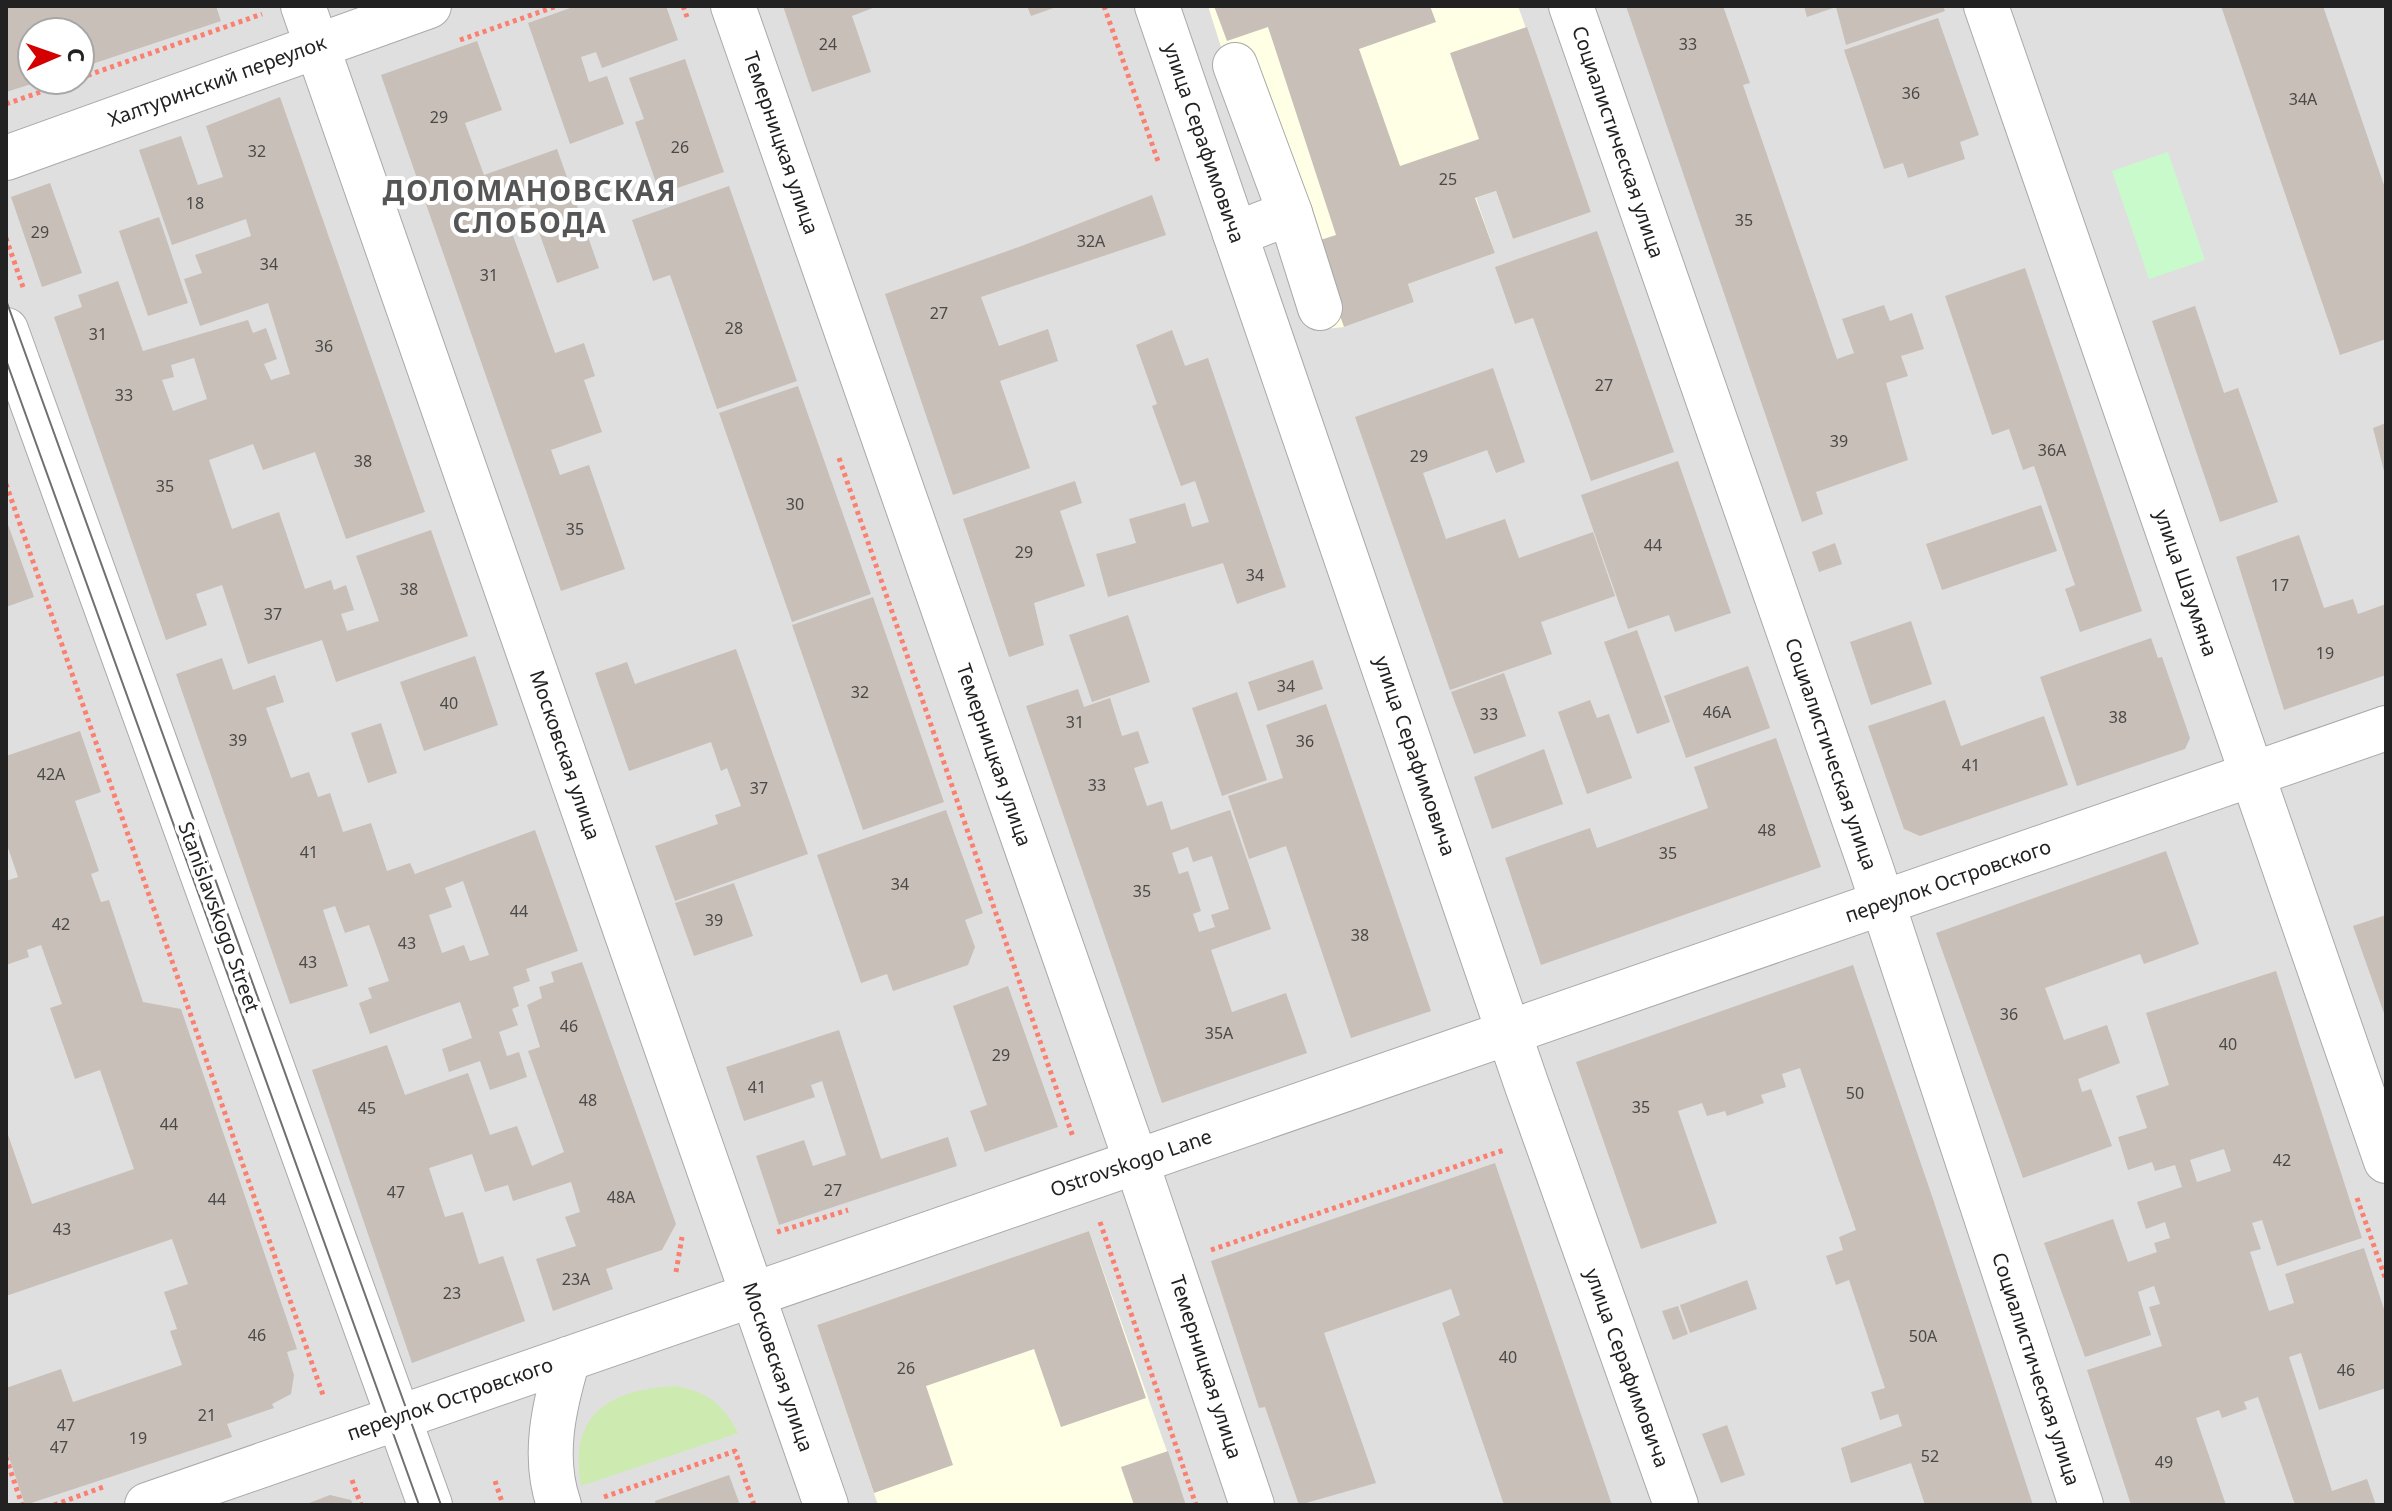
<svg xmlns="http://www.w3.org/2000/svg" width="2392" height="1511" viewBox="0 0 2392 1511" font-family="'Noto Sans',sans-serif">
<rect width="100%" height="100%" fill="#f2efe9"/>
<path fill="#e0dfdf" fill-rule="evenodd" d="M6 6H2386V1505H6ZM32 32H80V80H32Z"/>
<g fill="#ffffe5">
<polygon points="1208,6 1518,6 1591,212 1513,239 1496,191 1476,198 1495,253 1408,284 1414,302 1344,327 1316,330 1294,277"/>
<polygon points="1089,1231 1186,1505 878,1505 817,1325"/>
</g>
<path fill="#cdebb0" d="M674 1386C707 1391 723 1404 738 1433L581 1486C568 1414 609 1390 674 1386Z"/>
<polygon fill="#c8facc" points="2168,152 2205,260 2149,279 2112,171"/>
<g fill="#c7bfb8" fill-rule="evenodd">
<polygon points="6,6 216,6 221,21 80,68 80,32 65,32 61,20 32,30 32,80 41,81 6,92"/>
<polygon points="576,6 666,6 678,40 602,68 596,52 581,57 589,82 607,76 624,124 570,144 528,23"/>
<polygon points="783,6 878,6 852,16 871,72 812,92"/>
<polygon points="1027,6 1059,6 1031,16"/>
<polygon points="1214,6 1430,6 1436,22 1359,49 1400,166 1479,139 1450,53 1527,27 1591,212 1513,239 1496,191 1475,198 1495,253 1408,284 1414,302 1344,327 1314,242 1336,235 1268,27 1227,41"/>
<polygon points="1626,6 1723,6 1750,83 1743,85 1837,359 1854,353 1842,319 1884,305 1890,321 1912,313 1924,349 1901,356 1908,376 1886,383 1908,460 1816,492 1823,514 1802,522"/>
<polygon points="1804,6 1943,6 1945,11 1846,45 1836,7 1807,17"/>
<polygon points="2221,6 2323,6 2386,191 2386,339 2340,355"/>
<polygon points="1938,18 1979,135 1960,142 1965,159 1908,178 1903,163 1884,169 1844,50"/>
<polygon points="477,41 502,110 465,123 484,175 557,149 599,268 557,283 529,204 505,213 555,353 584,343 595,376 584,380 602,432 551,450 560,475 589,465 625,569 561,591 381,75"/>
<polygon points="685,59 724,172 660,194 635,122 644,119 629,78"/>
<path d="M280 97 425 512 346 539 315 452 263 470 253 444 209 460 232 529 279 512 305 589 331 580 334 590 346 585 354 610 341 614 347 631 379 621 356 556 431 530 468 636 336 682 322 640 248 664 222 585 196 594 207 625 166 640 54 317 82 307 78 295 118 281 143 351 248 320 253 333 266 328 277 359 264 364 271 380 290 374 268 303 200 326 184 279 202 273 195 255 251 236 246 219 172 245 139 150 181 136 198 185 223 177 206 126ZM194 358 207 399 173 411 162 380 174 377 171 365Z"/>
<polygon points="50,183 82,273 42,287 11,197"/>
<polygon points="729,186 797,381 717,409 670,275 653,281 632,220"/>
<polygon points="1152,195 1166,235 981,297 999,346 1048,329 1058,361 1000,381 1030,468 953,495 885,294 1019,247"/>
<polygon points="159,217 188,303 148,316 119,231"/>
<polygon points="1597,231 1674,452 1591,481 1533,318 1515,324 1495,267"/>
<polygon points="2025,268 2142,611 2080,632 2065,589 2075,585 2034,466 2023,470 2009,429 1992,435 1945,296"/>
<polygon points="2195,306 2224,393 2238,388 2278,502 2220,522 2152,321"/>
<polygon points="1172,330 1185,366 1208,358 1286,587 1237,604 1223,563 1108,597 1096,554 1136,543 1129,519 1185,503 1192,527 1209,522 1195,481 1181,486 1152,406 1157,404 1136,345"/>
<polygon points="1493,368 1525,462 1496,473 1487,450 1423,473 1446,539 1505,519 1519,558 1593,532 1615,596 1541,622 1552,654 1450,690 1355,417"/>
<polygon points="798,386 871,594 792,622 719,413"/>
<polygon points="2386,423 2386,475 2385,475 2373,428"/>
<polygon points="1678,461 1731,613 1675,632 1669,615 1628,629 1581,495"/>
<polygon points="1075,481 1082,503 1060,511 1085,586 1034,603 1044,645 1009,657 963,519"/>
<polygon points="2041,505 2057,551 1942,590 1926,544"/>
<polygon points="6,519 34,597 6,607"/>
<polygon points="2299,535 2324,608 2353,599 2358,614 2386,604 2386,675 2284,710 2236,557"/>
<polygon points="1835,543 1842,564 1819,572 1812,552"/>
<polygon points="873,597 944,802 863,830 792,625"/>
<polygon points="1128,615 1150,682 1092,702 1069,635"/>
<polygon points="1911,621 1932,684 1871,705 1850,642"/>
<polygon points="1637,630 1670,722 1637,734 1604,642"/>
<polygon points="2151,638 2158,658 2162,657 2190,738 2185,749 2077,786 2040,677"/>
<polygon points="736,649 808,854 675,901 655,846 718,824 715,815 741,806 727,768 721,771 711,742 629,771 595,673 627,662 635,684"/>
<polygon points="475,656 498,725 424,751 400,682"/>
<path d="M222 658 233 690 275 675 284 702 266 708 291 778 309 772 318 797 330 793 343 832 371 823 387 871 410 863 415 874 535 830 578 951 526 969 530 981 513 987 519 1006 512 1009 518 1025 499 1032 507 1056 519 1052 527 1077 490 1090 480 1061 449 1072 442 1049 472 1038 460 1002 370 1034 359 1003 372 998 368 988 389 981 369 925 345 933 335 906 323 910 348 986 290 1004 176 674ZM463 881 489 955 470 961 464 945 442 953 429 915 452 907 445 888Z"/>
<polygon points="1313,660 1323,689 1258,711 1248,682"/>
<polygon points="1748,666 1770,728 1686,758 1664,696"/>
<polygon points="1504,673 1526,736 1474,754 1451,692"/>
<path d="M1078 689 1084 707 1110 698 1122 736 1138 731 1149 763 1134 768 1147 806 1162 801 1171 830 1230 810 1271 929 1211 950 1232 1012 1286 993 1307 1053 1162 1103 1026 706ZM1188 847 1193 862 1212 856 1229 909 1211 915 1215 927 1199 932 1193 914 1201 911 1188 871 1179 874 1172 853Z"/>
<polygon points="1237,692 1267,780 1222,796 1192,708"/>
<polygon points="1590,700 1597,718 1609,714 1632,778 1587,794 1558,712"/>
<polygon points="1945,700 1961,746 2044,716 2068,785 1920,836 1904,829 1868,726"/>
<polygon points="1326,704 1431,1011 1351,1038 1286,846 1249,859 1228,796 1283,778 1266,725"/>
<polygon points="381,723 397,773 368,783 351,733"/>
<polygon points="80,731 101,792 75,801 99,871 91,874 101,902 109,900 143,1002 181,1009 297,1349 287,1352 294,1375 291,1394 272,1404 274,1408 227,1424 232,1437 25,1505 6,1448 6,1388 61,1369 73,1402 182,1365 170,1331 177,1329 164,1292 188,1284 172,1239 6,1296 6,1129 32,1204 134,1169 100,1070 75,1079 50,1008 62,1004 41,945 27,950 29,957 6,965 6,881 18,877 6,842 6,756"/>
<polygon points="1776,738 1821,867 1541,965 1505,858 1590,828 1597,848 1708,808 1694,767"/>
<polygon points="1544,749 1563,804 1492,829 1474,777"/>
<polygon points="946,810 983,913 965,920 975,947 968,965 893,991 887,974 861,983 817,855"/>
<polygon points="2166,851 2199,944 2144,964 2140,954 2045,988 2064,1040 2107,1025 2120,1063 2078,1079 2082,1092 2091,1089 2112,1146 2023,1178 1936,933"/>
<polygon points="734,883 753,936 694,956 675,903"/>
<polygon points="2386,915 2386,1019 2353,926"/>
<polygon points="582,962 676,1224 662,1250 606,1269 613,1289 553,1311 536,1259 576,1246 565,1217 580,1212 571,1182 513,1201 508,1185 485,1192 472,1154 429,1168 445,1217 463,1212 479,1264 503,1256 525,1321 412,1363 312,1070 387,1045 405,1095 468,1073 490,1135 517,1126 532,1166 564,1152 528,1051 540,1047 527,1005 542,998 539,987 554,982 551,972"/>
<polygon points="1853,965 1934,1202 2033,1505 1925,1505 1911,1463 1851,1483 1841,1448 1902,1426 1898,1414 1880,1420 1871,1392 1885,1388 1849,1280 1836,1285 1826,1256 1843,1250 1839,1237 1856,1230 1800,1068 1782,1074 1786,1087 1761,1095 1764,1103 1727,1116 1725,1111 1707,1116 1702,1103 1678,1111 1717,1223 1641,1249 1576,1062"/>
<path d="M2276 971 2362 1238 2277 1266 2262 1220 2252 1223 2261 1249 2250 1252 2269 1311 2294 1303 2285 1274 2364 1248 2386 1315V1388L2319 1410 2301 1353 2289 1357 2332 1491 2367 1479 2376 1505H2295L2258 1397 2244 1402 2247 1409 2222 1418 2219 1410 2196 1418 2226 1505H2131L2087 1370 2162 1346 2149 1307 2160 1304 2154 1286 2138 1292 2151 1335 2085 1357 2044 1243 2113 1219 2128 1262 2157 1252 2154 1243 2170 1238 2165 1222 2146 1229 2137 1202 2182 1187 2175 1165 2155 1171 2152 1162 2128 1170 2118 1137 2147 1128 2136 1096 2169 1085 2146 1013ZM2224 1149 2231 1171 2197 1182 2190 1160Z"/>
<polygon points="1008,986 1058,1127 985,1152 970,1111 987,1105 953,1006"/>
<polygon points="839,1030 881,1159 948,1137 957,1166 779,1225 756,1156 804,1140 813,1166 846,1155 822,1081 811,1085 815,1097 744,1121 726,1067"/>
<polygon points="1495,1163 1612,1505 1504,1505 1442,1323 1460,1315 1451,1289 1324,1333 1376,1483 1299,1505 1265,1407 1259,1408 1211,1261"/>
<polygon points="1089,1231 1146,1398 1061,1427 1034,1349 926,1386 953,1465 874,1493 817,1325"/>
<polygon points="1747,1280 1757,1309 1690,1333 1680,1305"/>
<polygon points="1678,1306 1688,1334 1673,1340 1662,1311"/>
<polygon points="1727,1425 1745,1475 1721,1483 1702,1434"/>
<polygon points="1168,1451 1186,1505 1134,1505 1121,1467"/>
<polygon points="729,1475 740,1505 656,1505 655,1501"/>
<polygon points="330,1495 351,1500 353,1505 304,1505"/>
</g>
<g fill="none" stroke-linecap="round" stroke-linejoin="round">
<g stroke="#a9a9a9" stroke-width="46">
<g id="minor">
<polyline points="303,6 826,1505"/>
<polyline points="733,6 1136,1161 1252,1505"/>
<polyline points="1157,6 1526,1083 1676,1505"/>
<polyline points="1571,6 1871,868 2081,1505"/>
<polyline points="1986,6 2386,1161"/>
<polyline points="6,158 429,6"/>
<polyline points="1290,213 1320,308"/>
<polyline points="1235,234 1290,213 1235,65"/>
<polyline points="6,330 430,1505"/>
<polyline points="147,1505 2386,728"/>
<path d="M559 1505C542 1457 554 1406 568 1359"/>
</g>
</g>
<g stroke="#fa8072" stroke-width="5" stroke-dasharray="4 4" stroke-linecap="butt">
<polyline points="683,6 687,17"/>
<polyline points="1104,6 1159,164"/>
<polyline points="460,40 557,6"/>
<polyline points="80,78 262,14"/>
<polyline points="6,104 75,80"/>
<polyline points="6,238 24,290"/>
<polyline points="839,458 1073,1137"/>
<polyline points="6,484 324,1398"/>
<polyline points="2357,1198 2386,1280"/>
<polyline points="1100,1222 1196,1505"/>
<polyline points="777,1232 848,1210"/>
<polyline points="1211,1250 1504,1150"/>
<polyline points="676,1272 682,1237"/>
<polyline points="6,1457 22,1505"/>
<polyline points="352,1480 361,1505"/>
<polyline points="495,1481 503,1505"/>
<polyline points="604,1497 735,1451 754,1505"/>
<polyline points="54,1505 106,1486"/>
</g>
<use href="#minor" stroke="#fff" stroke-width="44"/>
<g stroke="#707070" stroke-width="2">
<polyline points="6,300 441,1505"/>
<polyline points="6,360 419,1505"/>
</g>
</g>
<g text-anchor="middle" stroke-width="8" stroke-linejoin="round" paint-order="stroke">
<g font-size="16" fill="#4b4948">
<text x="828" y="50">24</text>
<text x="1688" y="50">33</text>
<text x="1911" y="99">36</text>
<text x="2303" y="105">34А</text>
<text x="439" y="123">29</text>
<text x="680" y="153">26</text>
<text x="257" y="157">32</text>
<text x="1448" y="185">25</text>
<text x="195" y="209">18</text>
<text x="1744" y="226">35</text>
<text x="40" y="238">29</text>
<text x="1091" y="247">32А</text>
<text x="269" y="270">34</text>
<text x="489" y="281">31</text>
<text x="939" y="319">27</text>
<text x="734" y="334">28</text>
<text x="98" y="340">31</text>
<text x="324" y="352">36</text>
<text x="1604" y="391">27</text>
<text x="124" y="401">33</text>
<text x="1839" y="447">39</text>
<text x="2052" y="456">36А</text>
<text x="1419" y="462">29</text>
<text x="363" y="467">38</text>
<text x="165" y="492">35</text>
<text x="795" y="510">30</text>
<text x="575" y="535">35</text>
<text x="1653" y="551">44</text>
<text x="1024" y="558">29</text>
<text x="1255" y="581">34</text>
<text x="2280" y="591">17</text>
<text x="409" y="595">38</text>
<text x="273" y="620">37</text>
<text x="2325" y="659">19</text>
<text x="1286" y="692">34</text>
<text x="860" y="698">32</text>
<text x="449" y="709">40</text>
<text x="1717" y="718">46А</text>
<text x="1489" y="720">33</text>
<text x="2118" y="723">38</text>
<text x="1075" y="728">31</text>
<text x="238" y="746">39</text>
<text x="1305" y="747">36</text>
<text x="1971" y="771">41</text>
<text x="51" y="780">42А</text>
<text x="1097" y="791">33</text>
<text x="759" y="794">37</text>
<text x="1767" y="836">48</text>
<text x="309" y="858">41</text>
<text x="1668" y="859">35</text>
<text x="900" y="890">34</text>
<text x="1142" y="897">35</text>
<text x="519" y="917">44</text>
<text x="714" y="926">39</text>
<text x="61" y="930">42</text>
<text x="1360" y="941">38</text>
<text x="407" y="949">43</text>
<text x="308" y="968">43</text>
<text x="2009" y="1020">36</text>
<text x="569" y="1032">46</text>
<text x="1219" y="1039">35А</text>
<text x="2228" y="1050">40</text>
<text x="1001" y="1061">29</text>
<text x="757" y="1093">41</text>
<text x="1855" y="1099">50</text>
<text x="588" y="1106">48</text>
<text x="1641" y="1113">35</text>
<text x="367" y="1114">45</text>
<text x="169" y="1130">44</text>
<text x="2282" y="1166">42</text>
<text x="833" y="1196">27</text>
<text x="396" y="1198">47</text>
<text x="621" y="1203">48А</text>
<text x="217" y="1205">44</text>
<text x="62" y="1235">43</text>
<text x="576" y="1285">23А</text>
<text x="452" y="1299">23</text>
<text x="257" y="1341">46</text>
<text x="1923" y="1342">50А</text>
<text x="1508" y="1363">40</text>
<text x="906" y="1374">26</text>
<text x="2346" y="1376">46</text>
<text x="207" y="1421">21</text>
<text x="66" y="1431">47</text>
<text x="138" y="1444">19</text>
<text x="59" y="1453">47</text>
<text x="1930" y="1462">52</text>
<text x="2164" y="1468">49</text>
</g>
<g font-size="20" fill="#222" stroke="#fff">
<text transform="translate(217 81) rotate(-20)" y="7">Халтуринский переулок</text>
<text transform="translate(1618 142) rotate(71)" y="7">Социалистическая улица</text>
<text transform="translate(781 143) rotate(71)" y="7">Темерницкая улица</text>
<text transform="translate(1204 143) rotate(71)" y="7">улица Серафимовича</text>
<text transform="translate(2186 583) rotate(71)" y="7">улица Шаумяна</text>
<text transform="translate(1831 754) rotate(71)" y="7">Социалистическая улица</text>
<text transform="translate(565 755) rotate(71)" y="7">Московская улица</text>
<text transform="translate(994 755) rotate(71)" y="7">Темерницкая улица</text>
<text transform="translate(1415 756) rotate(71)" y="7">улица Серафимовича</text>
<text transform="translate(1948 881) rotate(-19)" y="7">переулок Островского</text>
<text transform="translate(219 917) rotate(70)" y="7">Stanislavskogo Street</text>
<text transform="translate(1131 1163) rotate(-19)" y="7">Ostrovskogo Lane</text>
<text transform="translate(778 1367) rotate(71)" y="7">Московская улица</text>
<text transform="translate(1206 1367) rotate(72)" y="7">Темерницкая улица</text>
<text transform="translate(1627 1368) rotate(70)" y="7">улица Серафимовича</text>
<text transform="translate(2036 1369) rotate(72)" y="7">Социалистическая улица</text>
<text transform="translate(450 1399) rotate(-19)" y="7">переулок Островского</text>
</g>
<g font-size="28" font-weight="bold" letter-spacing="2" fill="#555" stroke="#fff">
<text x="530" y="201">ДОЛОМАНОВСКАЯ<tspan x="530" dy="32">СЛОБОДА</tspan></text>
</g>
</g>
<rect width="2392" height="1511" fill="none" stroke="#222222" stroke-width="16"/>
<g transform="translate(56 56) rotate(88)"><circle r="38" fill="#ffffff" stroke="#a7a7a7" stroke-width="2"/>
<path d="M0-6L14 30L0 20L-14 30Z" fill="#d40000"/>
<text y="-12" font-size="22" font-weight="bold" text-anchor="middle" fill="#222222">С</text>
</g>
</svg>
